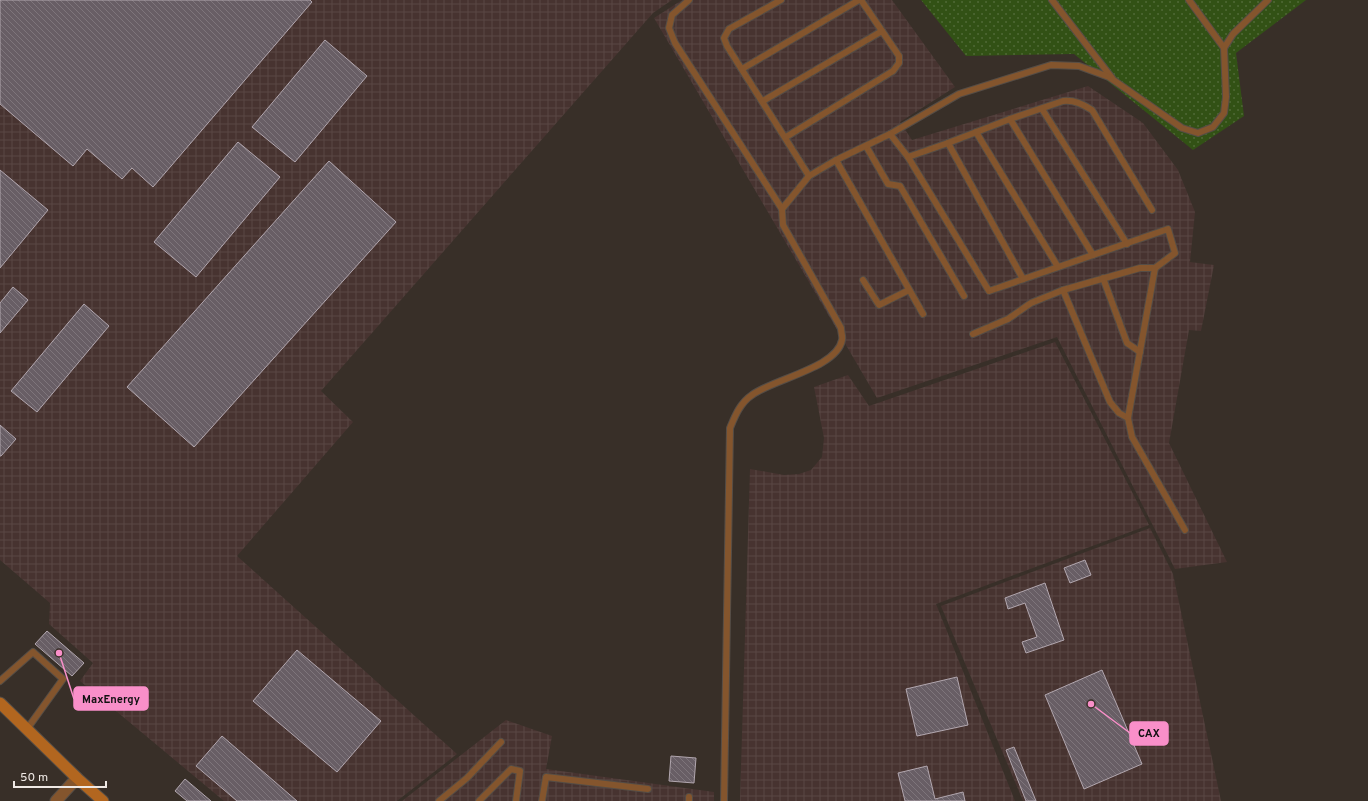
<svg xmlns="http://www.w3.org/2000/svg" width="1368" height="801" viewBox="0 0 1368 801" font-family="Overpass,sans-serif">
<defs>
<pattern id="industrial-grid" width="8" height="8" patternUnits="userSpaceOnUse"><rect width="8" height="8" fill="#473330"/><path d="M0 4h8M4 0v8" fill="none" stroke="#594744"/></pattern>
<pattern id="grass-dots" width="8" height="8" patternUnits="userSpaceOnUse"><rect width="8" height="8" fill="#325115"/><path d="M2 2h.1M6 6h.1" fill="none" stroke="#506a37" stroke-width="1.8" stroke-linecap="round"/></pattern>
<pattern id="building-back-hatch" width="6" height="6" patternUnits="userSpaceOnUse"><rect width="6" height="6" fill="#685e65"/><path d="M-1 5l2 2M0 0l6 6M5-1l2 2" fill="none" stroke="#7e757b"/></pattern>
</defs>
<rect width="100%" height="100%" fill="#382f28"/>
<g fill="url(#industrial-grid)">
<polygon points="0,0 672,0 653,13 321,391 353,422 237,556 457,754 397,801 224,801 80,681 93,663 49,624 50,603 0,560"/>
<polygon points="682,0 892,0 955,87 900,122 912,140 1088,86 1143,123 1178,170 1195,212 1190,262 1214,265 1201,331 1189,330 1169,443 1227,562 1175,569 1057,337 877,398 654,18"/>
<polygon points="1055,342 1149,525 936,604 1015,801 740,801 750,469 784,475 799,474 811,470 822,457 824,438 814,387 848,375 869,406"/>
<polygon points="1150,528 1173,574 1221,801 1023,801 941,606"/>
<polygon points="506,720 552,736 546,769 714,792 714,801 402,801"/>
</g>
<polygon fill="url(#grass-dots)" points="921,0 1306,0 1236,53 1244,116 1193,150 1074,54 966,56"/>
<g fill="url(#building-back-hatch)" stroke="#b2a7af">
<polygon points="0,0 310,0 312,2 153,187 132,168 122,179 87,149 73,166 0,104"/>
<polygon points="325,40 367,76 295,162 252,127"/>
<polygon points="238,142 280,177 196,277 154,242"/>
<polygon points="329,161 396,222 194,447 127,387"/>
<polygon points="0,170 48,210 0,268"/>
<polygon points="13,287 28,300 0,333 0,303"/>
<polygon points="84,304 109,326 37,412 11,391"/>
<polygon points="0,425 16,439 1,456 0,456"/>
<polygon points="1085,560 1091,575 1070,583 1064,568"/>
<polygon points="1045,583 1064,640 1026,653 1022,642 1037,637 1025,603 1008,609 1005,598"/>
<polygon points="47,631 84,663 72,676 35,644"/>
<polygon points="297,650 381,721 337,772 253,701"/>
<polygon points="1102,670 1142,764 1084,789 1045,695"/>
<polygon points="957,677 968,725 917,736 906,689"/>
<polygon points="222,736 297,801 237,801 196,766"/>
<polygon points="1014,747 1036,801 1026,801 1006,750"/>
<polygon points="671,756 696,758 694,783 669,781"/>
<polygon points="927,766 935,799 963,792 965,801 905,801 898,773"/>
<polygon points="185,779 211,801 187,801 175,791"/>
</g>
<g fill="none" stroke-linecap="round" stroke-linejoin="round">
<g stroke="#554d46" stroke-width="8">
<g id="service">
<polyline points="689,0 672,15 669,28 675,43 782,209"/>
<polyline points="781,0 729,29 724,38 727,46 809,176"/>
<polyline points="1052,0 1112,78"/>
<polyline points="1189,0 1224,48"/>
<polyline points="742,69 859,0"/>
<polyline points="763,101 882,31"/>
<polyline points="1042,109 1127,244"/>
<polyline points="1010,119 1093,255"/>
<polyline points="976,132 1058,267"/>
<polyline points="890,134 959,94 1051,65 1079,66 1109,77 1182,128 1198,133 1213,127 1224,113 1226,97 1224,48 1233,34 1268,0"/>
<polyline points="786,137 893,71 899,63 899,56 861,0"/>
<polyline points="948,143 1023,279"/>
<polyline points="866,146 888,184 900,186 964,296"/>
<path d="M908 157 948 143 1010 119 1063 101C1075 100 1082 104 1092 110L1152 210"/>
<polyline points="836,160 923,314"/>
<polyline points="1103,278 1127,343 1140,352"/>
<polyline points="863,280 879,305 909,290"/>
<polyline points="1063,290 1110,402 1119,413 1128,418"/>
<polyline points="973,334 1008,319 1031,303 1063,290 1140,268 1155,268"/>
<polyline points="0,681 33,652 63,679 27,729"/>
<polyline points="439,801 467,778 501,742"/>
<polyline points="479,801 511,769 520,771 516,801"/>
<polyline points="542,801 546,777 648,789"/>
<polyline points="689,801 689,797"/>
<path d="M724 801 730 428C735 416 740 403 752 395 773 379 837 368 842 340 843 337 841 332 841 328L783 225 782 209 809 176 836 160 890 134 908 157 989 291 1168 229 1175 253 1155 268 1128 418 1132 437 1185 530"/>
</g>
</g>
<g stroke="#554d46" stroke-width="13">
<polyline id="minor" points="56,801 77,778"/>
</g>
<g stroke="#554d46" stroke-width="13">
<polyline id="secondary" points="0,703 77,778 103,801"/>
</g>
<use href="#service" stroke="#84552d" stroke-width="6"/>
<use href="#minor" stroke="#84552d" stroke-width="11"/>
<use href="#secondary" stroke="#b2661f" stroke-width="11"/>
</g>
<path fill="none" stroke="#f98fc9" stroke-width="1.5" d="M59 653L74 699M1091 704L1130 733"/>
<g fill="#f98fc9" stroke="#382f28" stroke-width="1.5">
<circle cx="59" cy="653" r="4"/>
<circle cx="1091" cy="704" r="4"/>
</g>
<g fill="#f98fc9" stroke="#f98fc9" stroke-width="1.5">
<rect x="74" y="687" width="74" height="23" rx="4"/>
<rect x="1130" y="722" width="38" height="23" rx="4"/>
</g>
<g font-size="11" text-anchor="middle" font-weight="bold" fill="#111">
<text x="111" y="703">MaxEnergy</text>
<text x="1149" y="737">САХ</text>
</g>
<path d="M14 781v6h92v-6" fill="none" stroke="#efe9e5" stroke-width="2"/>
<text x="20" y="781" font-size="12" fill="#efe9e5" stroke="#382f28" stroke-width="3" paint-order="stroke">50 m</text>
</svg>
